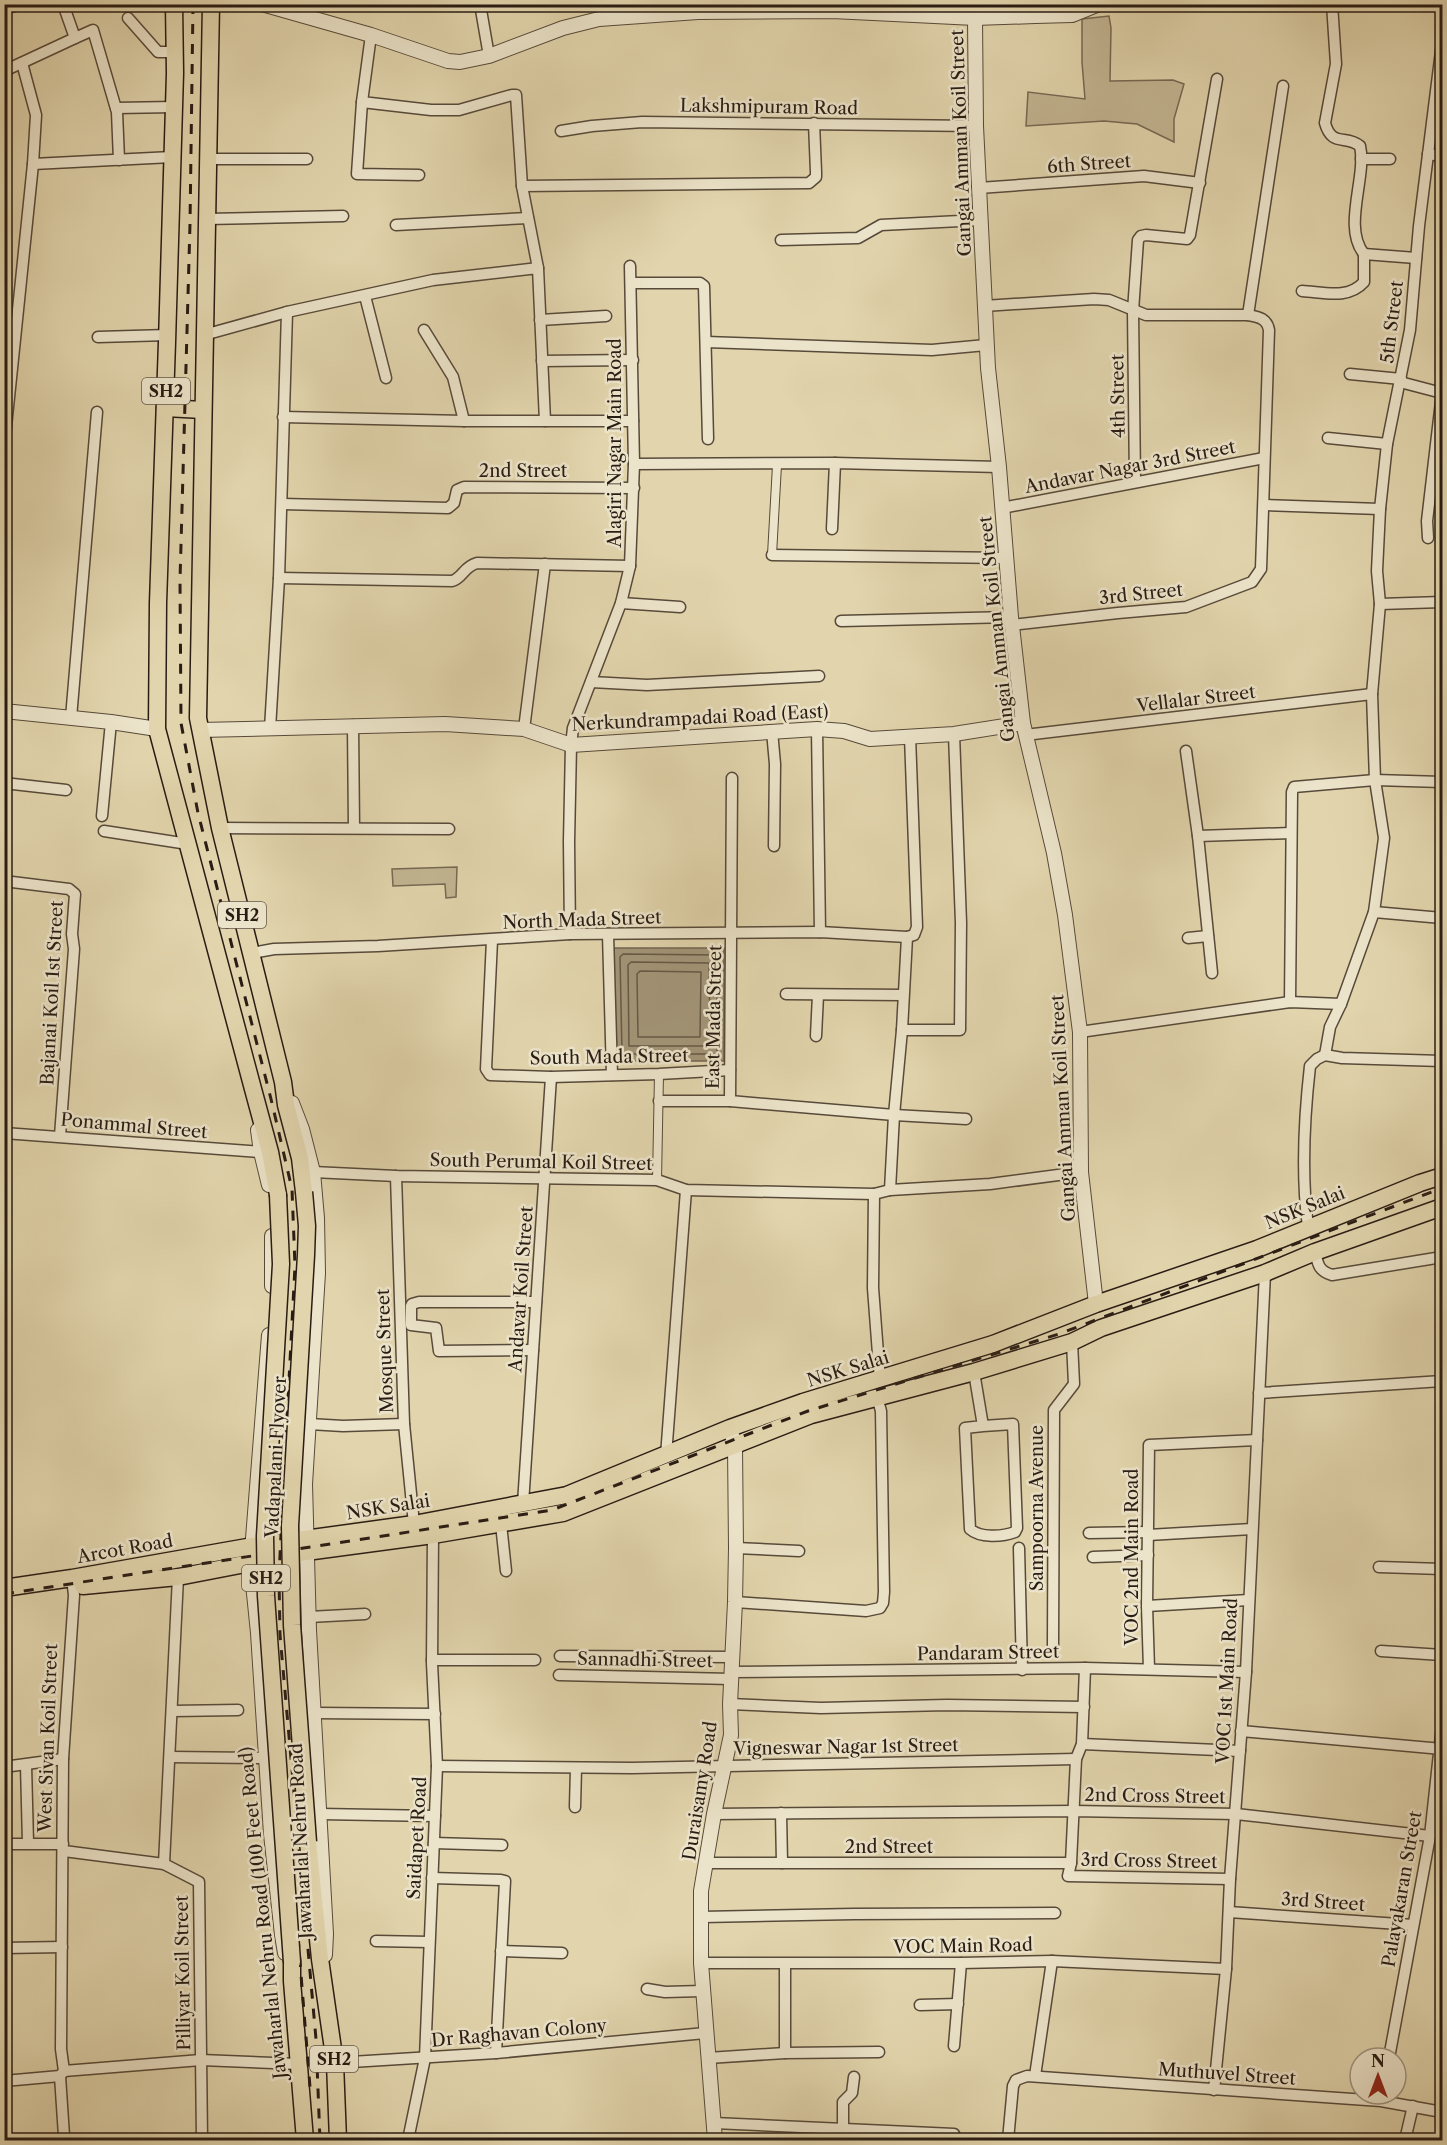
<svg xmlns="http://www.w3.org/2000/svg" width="1447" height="2145" viewBox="0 0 1447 2145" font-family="'Libre Caslon Text',serif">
<rect width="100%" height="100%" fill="#e2d5ad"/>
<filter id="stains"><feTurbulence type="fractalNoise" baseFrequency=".00333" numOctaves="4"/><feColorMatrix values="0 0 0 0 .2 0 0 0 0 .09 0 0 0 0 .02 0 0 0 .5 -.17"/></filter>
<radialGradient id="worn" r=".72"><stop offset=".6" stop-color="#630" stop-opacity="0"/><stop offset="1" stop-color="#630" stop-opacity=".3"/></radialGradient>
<g fill="#c3b693" stroke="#766954" stroke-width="1.5">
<polygon points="1109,16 1111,28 1110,81 1173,80 1184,84 1174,119 1174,142 1137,124 1104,121 1026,126 1028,92 1085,99 1082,62 1082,19"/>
<polygon points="457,867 456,897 446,898 445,884 393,886 392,869"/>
</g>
<polygon fill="#a39679" stroke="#726551" stroke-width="1.5" points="614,948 724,948 724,1061 615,1061"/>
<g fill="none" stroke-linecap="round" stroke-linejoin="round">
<g stroke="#665946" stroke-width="1.5">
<polygon points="623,954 717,955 717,1054 622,1054 620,957"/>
<polygon points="631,962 709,963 710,1046 629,1046 628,965"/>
<polygon points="640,971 701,972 700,1037 638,1037 637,974"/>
</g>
<g stroke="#574a3a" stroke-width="10">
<g id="pedestrian">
<polyline points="772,555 777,465"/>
<polyline points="657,1180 659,1074"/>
</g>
</g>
<g stroke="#574a3a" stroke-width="13">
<g id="minor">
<polyline points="480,4 489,56"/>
<path d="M1332 4 1336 64 1325 123C1332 148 1346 134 1360 146 1367 177 1342 227 1364 254L1416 258"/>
<polyline points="4,9 22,4"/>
<polyline points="128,18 158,52 175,52"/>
<polyline points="371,35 362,102 431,110 459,110 512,95 516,95 522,186 538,268"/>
<polyline points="75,38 93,30 117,112 119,160"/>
<polyline points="4,71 75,38 63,4"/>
<polyline points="362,102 357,174 419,175"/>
<polyline points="116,108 174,107"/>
<polyline points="561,131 592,126 642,122 976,126"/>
<polyline points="1428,154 1442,156"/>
<polyline points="208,159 307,159"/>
<polyline points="1361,159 1390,159"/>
<polyline points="33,164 172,157"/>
<polyline points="522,186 809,183 816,177 816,172 814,123"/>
<polyline points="979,188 1144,176 1200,183"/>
<polyline points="207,219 343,216"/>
<polyline points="396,225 528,218"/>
<polyline points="781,240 858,238 881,225 980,220"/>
<polyline points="632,283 700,283 704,286 708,439"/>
<path d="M1302 291C1323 292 1348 300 1364 282V254"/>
<polyline points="365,296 386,378"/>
<path d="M984 306 1094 299 1109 300 1146 315H1248C1258 317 1267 318 1269 330L1261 569 1252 582 1186 607 1118 613 1012 625"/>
<polyline points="1248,315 1283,86"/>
<polyline points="540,320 606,316"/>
<polyline points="424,330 453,377 464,421"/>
<polyline points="204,335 287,312 433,280 538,268 545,421"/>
<polyline points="98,337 168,335"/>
<polyline points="706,342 932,350 986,345"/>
<polyline points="542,361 633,360"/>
<polyline points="1350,374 1401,379"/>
<polyline points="1400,382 1442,393"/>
<polyline points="283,417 464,421 633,421"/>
<polyline points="1328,438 1387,444"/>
<polyline points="4,446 33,164 36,115 22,63"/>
<polyline points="634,464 835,463 999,467"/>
<polyline points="1135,482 1133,311 1138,240 1141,236 1146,235 1187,239 1190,235 1217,79"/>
<polyline points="282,504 448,508 454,503 457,490 464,487 634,488"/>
<polyline points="1264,505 1380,509"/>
<polyline points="1002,508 1264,458"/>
<polyline points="832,529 835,463"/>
<polyline points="1428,538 1427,521 1442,393"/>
<polyline points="772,555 1007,558"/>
<path d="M279 578 452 581C463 578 463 567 477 563L630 566"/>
<polyline points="621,603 680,607"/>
<polyline points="1380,604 1442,602"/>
<polyline points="841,621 1011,617"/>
<polyline points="591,682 647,685 819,676"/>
<polyline points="71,718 97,412"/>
<polyline points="353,725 354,828"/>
<polyline points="270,729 279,578 287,312"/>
<polyline points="524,729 545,564"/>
<polyline points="817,729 820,932"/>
<polyline points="772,731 775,764 774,846"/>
<polyline points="1025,735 1372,694"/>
<polyline points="1186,751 1198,836 1212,973"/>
<polyline points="4,783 66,790"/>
<polyline points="102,816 111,722"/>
<polyline points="220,828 449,829"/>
<polyline points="104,831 188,844"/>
<polyline points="1198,836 1291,833"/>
<polyline points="4,881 69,889 75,894 72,934 74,949 60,1136"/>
<polyline points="1374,912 1442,918"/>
<polyline points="570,934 569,842 571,745 573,728 621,603 630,566 634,464 630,266"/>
<polyline points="608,934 612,1075"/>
<polyline points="1188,938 1208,936"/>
<polyline points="492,940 486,1069 490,1075 551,1077 659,1074 730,1070"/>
<polyline points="252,953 274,949 378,946 570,934 820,932 907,937 914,935 917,927 910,736"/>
<polyline points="786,994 903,995"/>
<polyline points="1290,1002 1292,792 1294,787 1375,780 1442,782"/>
<polyline points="902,1030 960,1030 961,923 954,734"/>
<polyline points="1080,1032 1290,1002 1341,1004"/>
<polyline points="816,1036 818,995"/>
<polyline points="1325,1055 1330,1027 1341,1004 1374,912 1384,838 1375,780 1372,694 1380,604 1377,571 1380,509 1387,444 1410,330 1419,226 1442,43"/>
<polyline points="659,1101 730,1101 894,1115 966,1119"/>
<polyline points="730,1101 732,778"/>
<polyline points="4,1133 261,1152"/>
<polyline points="313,1172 396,1176 657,1180 686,1190 874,1194 890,1190 990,1184 1081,1172"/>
<polyline points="396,1176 404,1424 414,1524"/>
<polyline points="890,1190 894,1115 902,1030 907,937"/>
<polyline points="874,1194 873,1288 880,1380"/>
<path d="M1308 1227C1301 1174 1304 1119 1310 1066L1317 1059 1325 1055 1342 1058 1442 1061"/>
<path d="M1315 1252C1318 1265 1319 1271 1332 1275L1442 1257"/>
<polyline points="533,1350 439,1351 436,1328 411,1325 411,1306 412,1304 419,1302 536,1302"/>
<path d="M974 1372 983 1426 965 1428 970 1529C980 1538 1002 1537 1015 1532L1017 1528 1013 1424 983 1426"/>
<polyline points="1259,1393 1442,1381"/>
<polyline points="309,1424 343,1426 404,1424"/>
<polyline points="666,1456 686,1190"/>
<polyline points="523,1504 551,1077"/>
<polyline points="501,1524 506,1571"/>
<polyline points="1089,1533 1148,1532"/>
<polyline points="1148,1535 1252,1529"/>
<polyline points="736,1548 799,1551"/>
<polyline points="1019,1548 1022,1670"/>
<polyline points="1093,1557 1148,1555"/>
<polyline points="1379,1567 1442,1569"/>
<polyline points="735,1602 866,1611 880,1608 883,1603 884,1592 881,1411 877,1397"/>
<polyline points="1147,1606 1249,1600"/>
<polyline points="309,1617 365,1614"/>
<polyline points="1053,1645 1054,1410 1074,1384 1072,1342"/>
<polyline points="1381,1651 1442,1655"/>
<polyline points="560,1656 732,1657"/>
<polyline points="432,1660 535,1660"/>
<polyline points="1085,1668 1082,1744 1076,1759 1071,1863 1068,1876 1230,1879"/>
<polyline points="1149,1669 1147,1606 1149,1445 1257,1440"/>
<polyline points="731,1672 1085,1668 1246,1672"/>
<polyline points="559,1675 731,1679"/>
<polyline points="730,1704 821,1708 947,1705 1084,1707"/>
<polyline points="173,1711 238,1710"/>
<polyline points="315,1713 435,1714"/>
<polyline points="1241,1731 1442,1749"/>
<polyline points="1082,1744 1240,1751"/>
<polyline points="170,1757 266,1758"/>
<polyline points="26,1765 28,1843"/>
<polyline points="437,1766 632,1768 1076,1759"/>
<polyline points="4,1767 63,1759"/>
<polyline points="575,1807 576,1768"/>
<polyline points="781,1813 782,1863"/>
<polyline points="320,1814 435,1816"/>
<polyline points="714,1814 1074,1811 1236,1814 1430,1836"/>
<polyline points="434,1843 502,1845"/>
<polyline points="4,1844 63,1844"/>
<polyline points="64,1851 164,1864 199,1882 202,2140"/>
<polyline points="707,1863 1071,1863"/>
<polyline points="164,1864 178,1577"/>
<polyline points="432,1878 501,1880 505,1881 496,2053"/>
<polyline points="1229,1912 1413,1925"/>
<polyline points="701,1924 702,1917 854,1914 1055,1913"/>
<polyline points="376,1941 429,1942"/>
<polyline points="4,1948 62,1947"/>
<polyline points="501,1951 562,1953"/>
<polyline points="701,1963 961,1963 1052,1961 1226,1969"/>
<polyline points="785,1964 785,2053 879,2052"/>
<polyline points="647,1989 665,1992 702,1991"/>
<polyline points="920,2005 958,2004"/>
<polyline points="954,2046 961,1963"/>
<polyline points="708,2058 785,2053"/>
<polyline points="1389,2058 1430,1836 1442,1726"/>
<polyline points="335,2063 496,2053 705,2033"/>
<polyline points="64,2071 61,2049 63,1759 74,1595 73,1587"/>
<polyline points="64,2071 201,2060 299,2064"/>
<polyline points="60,2076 64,2136"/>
<polyline points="1035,2076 1052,1961"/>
<polyline points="4,2081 60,2076 64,2071"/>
<polyline points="1214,2090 1226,1969 1230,1879 1246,1672 1265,1273"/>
<polyline points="714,2123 954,2134"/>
<polyline points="843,2129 843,2102 852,2093 854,2077"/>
<polyline points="408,2140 425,2058 437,1766 432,1663 433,1535"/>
<polyline points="1008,2140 1013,2086 1016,2080 1027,2076 1381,2101 1442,2112"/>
<polyline points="1405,2140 1413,2106"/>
</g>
</g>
<g stroke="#574a3a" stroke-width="16">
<g id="tertiary">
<polyline points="262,4 371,35 448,61 460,62 489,56 563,28 599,19 698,12 832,11 975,18 1035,16 1072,15 1099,4"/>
<polyline points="975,18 976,126 988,368 999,467 1011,617 1023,723 1054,853 1065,915 1080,1032 1081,1172 1096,1304"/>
<polyline points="4,711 111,722 157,729"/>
<polyline points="200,730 445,724 524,729 571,745 817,729 844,731 870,739 954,734 1023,723"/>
<polyline points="292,1103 302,1129 313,1172 317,1218 318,1273 305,1484 309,1630 326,1934 325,1955"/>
<polyline points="258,1130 261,1152 269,1185"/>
<polyline points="272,1236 272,1286"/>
<polyline points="269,1335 251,1564 258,1633 271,1834 282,1935 285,1953"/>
<polyline points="259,1481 302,1483"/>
<polyline points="715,2140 701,1963 701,1891 714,1814 731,1735 730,1704 735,1602 736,1548 735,1446 730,1428"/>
</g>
</g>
<g stroke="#291c14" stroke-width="19">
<g id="primary">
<polyline points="174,4 175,73 167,342 158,603 157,729 253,1089 270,1152 278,1195"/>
<polyline points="211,4 198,718 220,828 283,1082 286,1105 300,1158 304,1192"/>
<polyline points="165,408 203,410"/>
<polyline points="83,1586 178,1577 306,1552 433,1535 563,1513 811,1415 974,1372 1072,1342 1101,1328 1265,1273 1315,1252 1442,1207"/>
<polyline points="4,1588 72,1578 253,1546 414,1524 567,1495 730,1428 803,1402 993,1344 1096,1304 1257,1249 1420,1183 1442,1176"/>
<polyline points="308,1842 320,1959 335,2063 338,2140"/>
<polyline points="292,1962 292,1981 305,2140"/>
</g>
</g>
<use href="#pedestrian" stroke="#ece4ca" stroke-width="8"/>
<use href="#minor" stroke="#ece4ca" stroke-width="10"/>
<use href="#tertiary" stroke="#ece4ca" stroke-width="14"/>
<use href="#primary" stroke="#e2d5ad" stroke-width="16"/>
<g stroke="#291c14" stroke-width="3" stroke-dasharray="10 10" stroke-linecap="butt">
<polyline points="193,4 190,224 180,580 181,723 198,813 271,1099 292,1189 295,1266 282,1513 279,1577 280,1635 316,2039 320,2140"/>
<polyline points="4,1594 552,1510 808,1411 1059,1334 1442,1188"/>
<polyline points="298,1937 310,2087"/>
</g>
<g stroke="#291c14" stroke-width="19" stroke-linecap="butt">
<g id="primary-bridge">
<polyline points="304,1192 307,1226 306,1255 290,1526 292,1625 308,1842"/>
<polyline points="278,1195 281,1264 265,1536 266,1596 292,1962"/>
</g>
</g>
<use href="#primary-bridge" stroke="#e2d5ad" stroke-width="16"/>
</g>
<g text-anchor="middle" stroke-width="5" stroke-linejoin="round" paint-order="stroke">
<g fill="#ece4ca" stroke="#64584b" stroke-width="1.5">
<rect x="142" y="378" width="48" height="26" rx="4.5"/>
<rect x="218" y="902" width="48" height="26" rx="4.5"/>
<rect x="242" y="1565" width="48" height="26" rx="4.5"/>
<rect x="310" y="2046" width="48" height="26" rx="4.5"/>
</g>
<g font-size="16" font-weight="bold" fill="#291c14">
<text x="166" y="397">SH2</text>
<text x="242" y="921">SH2</text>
<text x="266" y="1584">SH2</text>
<text x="334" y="2065">SH2</text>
</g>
<g font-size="18" fill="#291c14" stroke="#ece4ca">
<text transform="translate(769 107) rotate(1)" y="6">Lakshmipuram Road</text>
<text transform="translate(961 143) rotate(-92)" y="6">Gangai Amman Koil Street</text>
<text transform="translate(1089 164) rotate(-4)" y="6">6th Street</text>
<text transform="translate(1392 322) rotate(-83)" y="6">5th Street</text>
<text transform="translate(1118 396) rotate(-91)" y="6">4th Street</text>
<text transform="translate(615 443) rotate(-90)" y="6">Alagiri Nagar Main Road</text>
<text transform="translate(1130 467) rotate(-11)" y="6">Andavar Nagar 3rd Street</text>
<text x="523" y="477">2nd Street</text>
<text transform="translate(1141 594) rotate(-6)" y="6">3rd Street</text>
<text transform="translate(997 629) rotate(-96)" y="6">Gangai Amman Koil Street</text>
<text transform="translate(1196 699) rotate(-7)" y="6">Vellalar Street</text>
<text transform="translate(700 718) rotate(-3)" y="6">Nerkundrampadai Road (East)</text>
<text transform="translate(582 920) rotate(-2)" y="6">North Mada Street</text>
<text transform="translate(52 993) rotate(-87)" y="6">Bajanai Koil 1st Street</text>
<text transform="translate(714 1017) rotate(-89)" y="6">East Mada Street</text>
<text transform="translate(609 1057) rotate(-1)" y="6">South Mada Street</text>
<text transform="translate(1063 1108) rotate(-93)" y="6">Gangai Amman Koil Street</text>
<text transform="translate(134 1126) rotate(5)" y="6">Ponammal Street</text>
<text transform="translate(541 1162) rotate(1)" y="6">South Perumal Koil Street</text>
<text transform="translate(1305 1208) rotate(-22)" y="6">NSK Salai</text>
<text transform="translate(521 1289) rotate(-86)" y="6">Andavar Koil Street</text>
<text transform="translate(385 1351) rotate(-92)" y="6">Mosque Street</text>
<text transform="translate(848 1369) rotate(-17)" y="6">NSK Salai</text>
<text transform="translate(276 1457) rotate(-87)" y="6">Vadapalani Flyover</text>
<text transform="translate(388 1507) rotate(-9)" y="6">NSK Salai</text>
<text transform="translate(1037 1508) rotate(-90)" y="6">Sampoorna Avenue</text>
<text transform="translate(125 1549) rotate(-10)" y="6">Arcot Road</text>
<text transform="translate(1132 1557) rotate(-90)" y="6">VOC 2nd Main Road</text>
<text transform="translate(988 1653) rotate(-1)" y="6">Pandaram Street</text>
<text transform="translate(645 1660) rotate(1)" y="6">Sannadhi Street</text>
<text transform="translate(1227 1681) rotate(-87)" y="6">VOC 1st Main Road</text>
<text transform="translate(48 1738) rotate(-88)" y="6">West Sivan Koil Street</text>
<text transform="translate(846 1747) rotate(-1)" y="6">Vigneswar Nagar 1st Street</text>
<text transform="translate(700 1791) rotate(-81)" y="6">Duraisamy Road</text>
<text transform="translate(1155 1796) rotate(1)" y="6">2nd Cross Street</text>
<text transform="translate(417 1838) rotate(-87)" y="6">Saidapet Road</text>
<text transform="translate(301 1841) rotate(-93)" y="6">Jawaharlal Nehru Road</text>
<text x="889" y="1853">2nd Street</text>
<text transform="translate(1149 1861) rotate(1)" y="6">3rd Cross Street</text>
<text transform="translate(1402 1889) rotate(-80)" y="6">Palayakaran Street</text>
<text transform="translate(1323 1902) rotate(4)" y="6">3rd Street</text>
<text transform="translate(263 1913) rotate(-96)" y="6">Jawaharlal Nehru Road (100 Feet Road)</text>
<text transform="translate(963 1946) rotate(-1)" y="6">VOC Main Road</text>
<text transform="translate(183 1973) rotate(-91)" y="6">Pilliyar Koil Street</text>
<text transform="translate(519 2033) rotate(-5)" y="6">Dr Raghavan Colony</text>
<text transform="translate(1227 2074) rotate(4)" y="6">Muthuvel Street</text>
</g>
</g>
<rect width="1447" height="2145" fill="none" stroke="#e2d5ad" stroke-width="24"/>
<rect x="6" y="6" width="1435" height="2133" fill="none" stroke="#291c14" stroke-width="3"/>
<rect x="12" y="12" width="1423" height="2121" fill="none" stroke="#291c14" stroke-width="1.5"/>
<g transform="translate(1378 2076)"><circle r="28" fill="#ece4ca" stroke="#9e9481" stroke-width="1.5"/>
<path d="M0-4.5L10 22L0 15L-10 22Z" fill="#8f2418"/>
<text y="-9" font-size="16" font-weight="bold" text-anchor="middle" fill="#291c14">N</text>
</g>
<rect width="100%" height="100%" filter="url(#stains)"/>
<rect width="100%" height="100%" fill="url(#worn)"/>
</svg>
